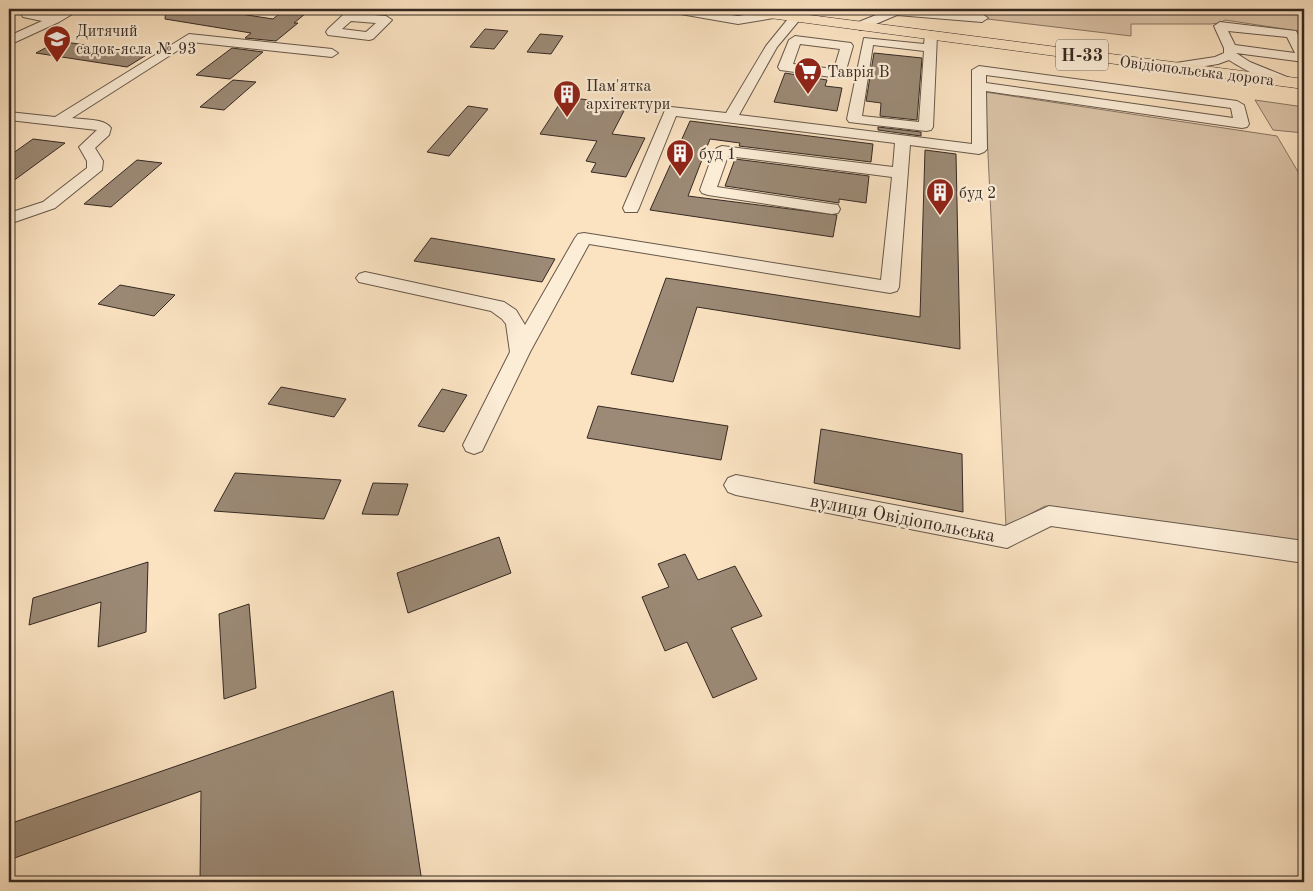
<svg xmlns="http://www.w3.org/2000/svg" width="1313" height="891" viewBox="0 0 1313 891" font-family="'Old Standard TT',serif">
<rect width="100%" height="100%" fill="#fbe3c2"/>
<filter id="stains"><feTurbulence type="fractalNoise" baseFrequency=".004" numOctaves="4"/><feColorMatrix values="0 0 0 0 .2 0 0 0 0 .09 0 0 0 0 .02 0 0 0 .5 -.17"/></filter>
<radialGradient id="worn" r=".72"><stop offset=".6" stop-color="#630" stop-opacity="0"/><stop offset="1" stop-color="#630" stop-opacity=".3"/></radialGradient>
<g fill="#dac3a7" stroke="#887665">
<polygon points="903,9 1304,9 1304,32 1225,20 1220,23 1211,24 1131,24 1131,36"/>
<polygon points="985,92 1277,136 1304,182 1304,545 1045,506 1006,527"/>
<polygon points="1255,100 1304,107 1304,133 1273,130"/>
</g>
<g fill="#9c8a76" stroke="#362923">
<polygon points="166,9 208,9 273,19 285,9 311,9 294,23 298,23 276,41 245,38 251,33 165,19"/>
<polygon points="485,29 508,31 494,49 470,47"/>
<polygon points="540,34 563,36 551,54 527,52"/>
<polygon points="58,41 99,47 148,54 127,67 36,53"/>
<polygon points="232,48 263,52 230,79 196,75"/>
<polygon points="874,53 922,58 917,120 880,116 881,103 866,101"/>
<polygon points="785,73 827,80 825,86 842,88 837,111 774,102"/>
<polygon points="233,80 256,82 224,110 200,107"/>
<polygon points="564,97 589,100 587,103 626,107 612,134 645,138 626,177 591,172 596,163 586,161 597,141 540,134"/>
<polygon points="468,106 488,109 449,156 427,152"/>
<polygon points="690,121 873,144 871,162 739,146 740,143 710,139 688,196 837,215 833,237 650,210"/>
<polygon points="878,127 921,132 921,136 878,130"/>
<polygon points="33,139 65,143 9,184 9,156"/>
<polygon points="925,150 956,154 960,349 697,307 673,382 631,374 666,278 920,317"/>
<polygon points="735,159 869,176 866,203 839,199 839,203 725,186"/>
<polygon points="137,160 162,163 111,207 84,204"/>
<polygon points="431,238 555,259 542,282 414,261"/>
<polygon points="120,285 175,295 154,316 98,304"/>
<polygon points="281,387 346,399 334,417 268,404"/>
<polygon points="442,389 467,395 444,432 418,426"/>
<polygon points="598,406 728,426 721,460 587,438"/>
<polygon points="821,429 962,454 963,512 814,483"/>
<polygon points="235,473 341,480 324,519 214,511"/>
<polygon points="373,483 408,484 398,515 362,514"/>
<polygon points="499,537 511,573 408,613 397,573"/>
<polygon points="685,554 698,580 735,566 762,616 731,628 757,679 713,698 687,642 665,651 642,597 669,587 658,564"/>
<polygon points="148,562 146,632 98,647 101,602 29,625 33,598"/>
<polygon points="249,604 256,688 224,699 219,614"/>
<polygon points="393,691 422,882 200,882 201,791 9,860 9,824"/>
</g>
<g fill="none" stroke-linecap="round" stroke-linejoin="round">
<g stroke="#67584b" stroke-width="2">
<g id="minor">
<polygon points="23,9 38,9 34,12 53,15 66,9 81,9 59,22 9,45 9,36 42,21 23,17 20,12"/>
<polygon points="663,9 689,9 738,16 774,10 780,14 774,18 738,24 669,12"/>
<polygon points="891,9 982,14 988,18 982,22 897,15 864,29 860,30 854,26 856,23"/>
<path d="M348 13 386 16 392 20 373 39 369 40 328 35 326 32 328 29 344 14ZM351 21 376 23 366 32 342 29Z"/>
<path d="M796 13 802 17 777 47 739 115 972 144V70L979 66 1237 101 1244 105 1249 124 1247 127 1242 128 986 91 987 149 984 152 979 154 910 145 899 287 897 291 890 293 589 244 530 352 482 451 474 454 466 451 463 445 510 352 506 324 502 319 491 311 359 282 356 278 359 274 365 272 504 302 516 310 525 325 575 238 578 234 584 233 881 280 892 177 728 156 717 187 838 205 840 209 838 213 832 214 708 195 702 193 700 190 714 151 717 148 722 146 893 167 895 143 676 116 639 208 637 212H625L623 208 666 108 671 107 726 113 766 46 792 14ZM986 75 1231 108 1233 118 986 83Z"/>
<path d="M1220 22 1296 31 1304 46V62L1236 53 1250 62 1292 79 1294 82 1292 85C1278 88 1241 68 1229 60L1218 64 1174 71 1169 70 1167 67 1169 64 1215 57 1224 53V48L1214 26ZM1228 31 1287 37 1295 53 1235 45Z"/>
<path d="M931 31 937 35 933 127 931 130 926 131 849 122 847 119 864 38 924 44 925 35ZM873 45 924 51 919 122 862 116Z"/>
<path d="M189 34 332 49 338 53 332 57 191 42 72 118C84 120 104 118 111 128L109 135 95 148 103 161 102 170 55 208 9 224V213L43 202 87 168V161L79 147 97 130 9 120V112L55 117Z"/>
<path d="M795 36 851 43 853 46 844 77 839 78 780 70 778 67 789 40ZM800 44 840 49 834 69 793 64Z"/>
<polygon points="736,475 1005,526 1049,506 1304,541 1304,563 1051,526 1007,548 736,495 728,492 724,485 728,478"/>
</g>
</g>
<g stroke="#362923" stroke-width="1">
<polygon id="major" points="725,9 763,9 1304,79 1304,89 732,13 727,12"/>
</g>
<use href="#minor" fill="#fcedd7" fill-rule="evenodd"/>
<use href="#major" fill="#fbe3c2" fill-rule="evenodd"/>
</g>
<defs>
<g id="school-pin" transform="scale(1.4375)"><path d="M0 17L-7.5 6A9.5 9.5 0 1 1 7.5 6Z" fill="#8f2418" stroke="#fcedd7"/><path d="M0-5L7-2L0 1L-7-2ZM-4 1L0 2.5L4 1V4Q0 6-4 4Z" fill="#fff"/></g>
<g id="supermarket-pin" transform="scale(1.4375)"><path d="M0 17L-7.5 6A9.5 9.5 0 1 1 7.5 6Z" fill="#8f2418" stroke="#fcedd7"/><path d="M-6-5.5h2.5l.6 2H6L4.5 2H-2.5L-4.4-4H-6ZM-1.5 3.2a1.3 1.3 0 1 0 .1 0ZM3 3.2a1.3 1.3 0 1 0 .1 0Z" fill="#fff"/></g>
<g id="building-pin" transform="scale(1.4375)"><path d="M0 17L-7.5 6A9.5 9.5 0 1 1 7.5 6Z" fill="#8f2418" stroke="#fcedd7"/><path d="M-4-6H4V6H1V3H-1V6H-4ZM-2.5-4.3h1.7v1.8h-1.7ZM.8-4.3h1.7v1.8H.8ZM-2.5-1h1.7V.8h-1.7ZM.8-1h1.7V.8H.8Z" fill="#fff"/></g>
</defs>
<g fill-rule="evenodd">
<use href="#school-pin" x="57" y="39"/>
<use href="#supermarket-pin" x="808" y="71"/>
<use href="#building-pin" x="567" y="94"/>
<use href="#building-pin" x="680" y="153"/>
<use href="#building-pin" x="940" y="192"/>
</g>
<g text-anchor="middle" stroke-width="4.5" stroke-linejoin="round" paint-order="stroke">
<g font-size="16" fill="#362923" stroke="#fcedd7" text-anchor="start">
<text x="76" y="36">Дитячий<tspan x="76" dy="18">садок-ясла № 93</tspan></text>
<text x="827" y="77">Таврія В</text>
<text x="586" y="91">Пам'ятка<tspan x="586" dy="18">архітектури</tspan></text>
<text x="699" y="159">буд 1</text>
<text x="959" y="198">буд 2</text>
</g>
<g font-size="16" fill="#362923" stroke="#fcedd7">
<text transform="translate(1197 70) rotate(7)" y="6">Овідіопольська дорога</text>
</g>
<rect fill="#fcedd7" stroke="#716459" stroke-width="1" x="1056" y="39.5" width="52" height="31" rx="4"/>
<g font-size="18" font-weight="bold" fill="#362923">
<text x="1082" y="61">Н-33</text>
</g>
<g font-size="19" fill="#362923" stroke="#fcedd7">
<text transform="translate(903 517) rotate(11)" y="7">вулиця Овідіопольська</text>
</g>
</g>
<rect width="1313" height="891" fill="none" stroke="#fbe3c2" stroke-width="30"/>
<rect x="10" y="10" width="1293" height="871" fill="none" stroke="#362923" stroke-width="2.5"/>
<rect x="15" y="15" width="1283" height="861" fill="none" stroke="#362923"/>
<rect width="100%" height="100%" filter="url(#stains)"/>
<rect width="100%" height="100%" fill="url(#worn)"/>
</svg>
